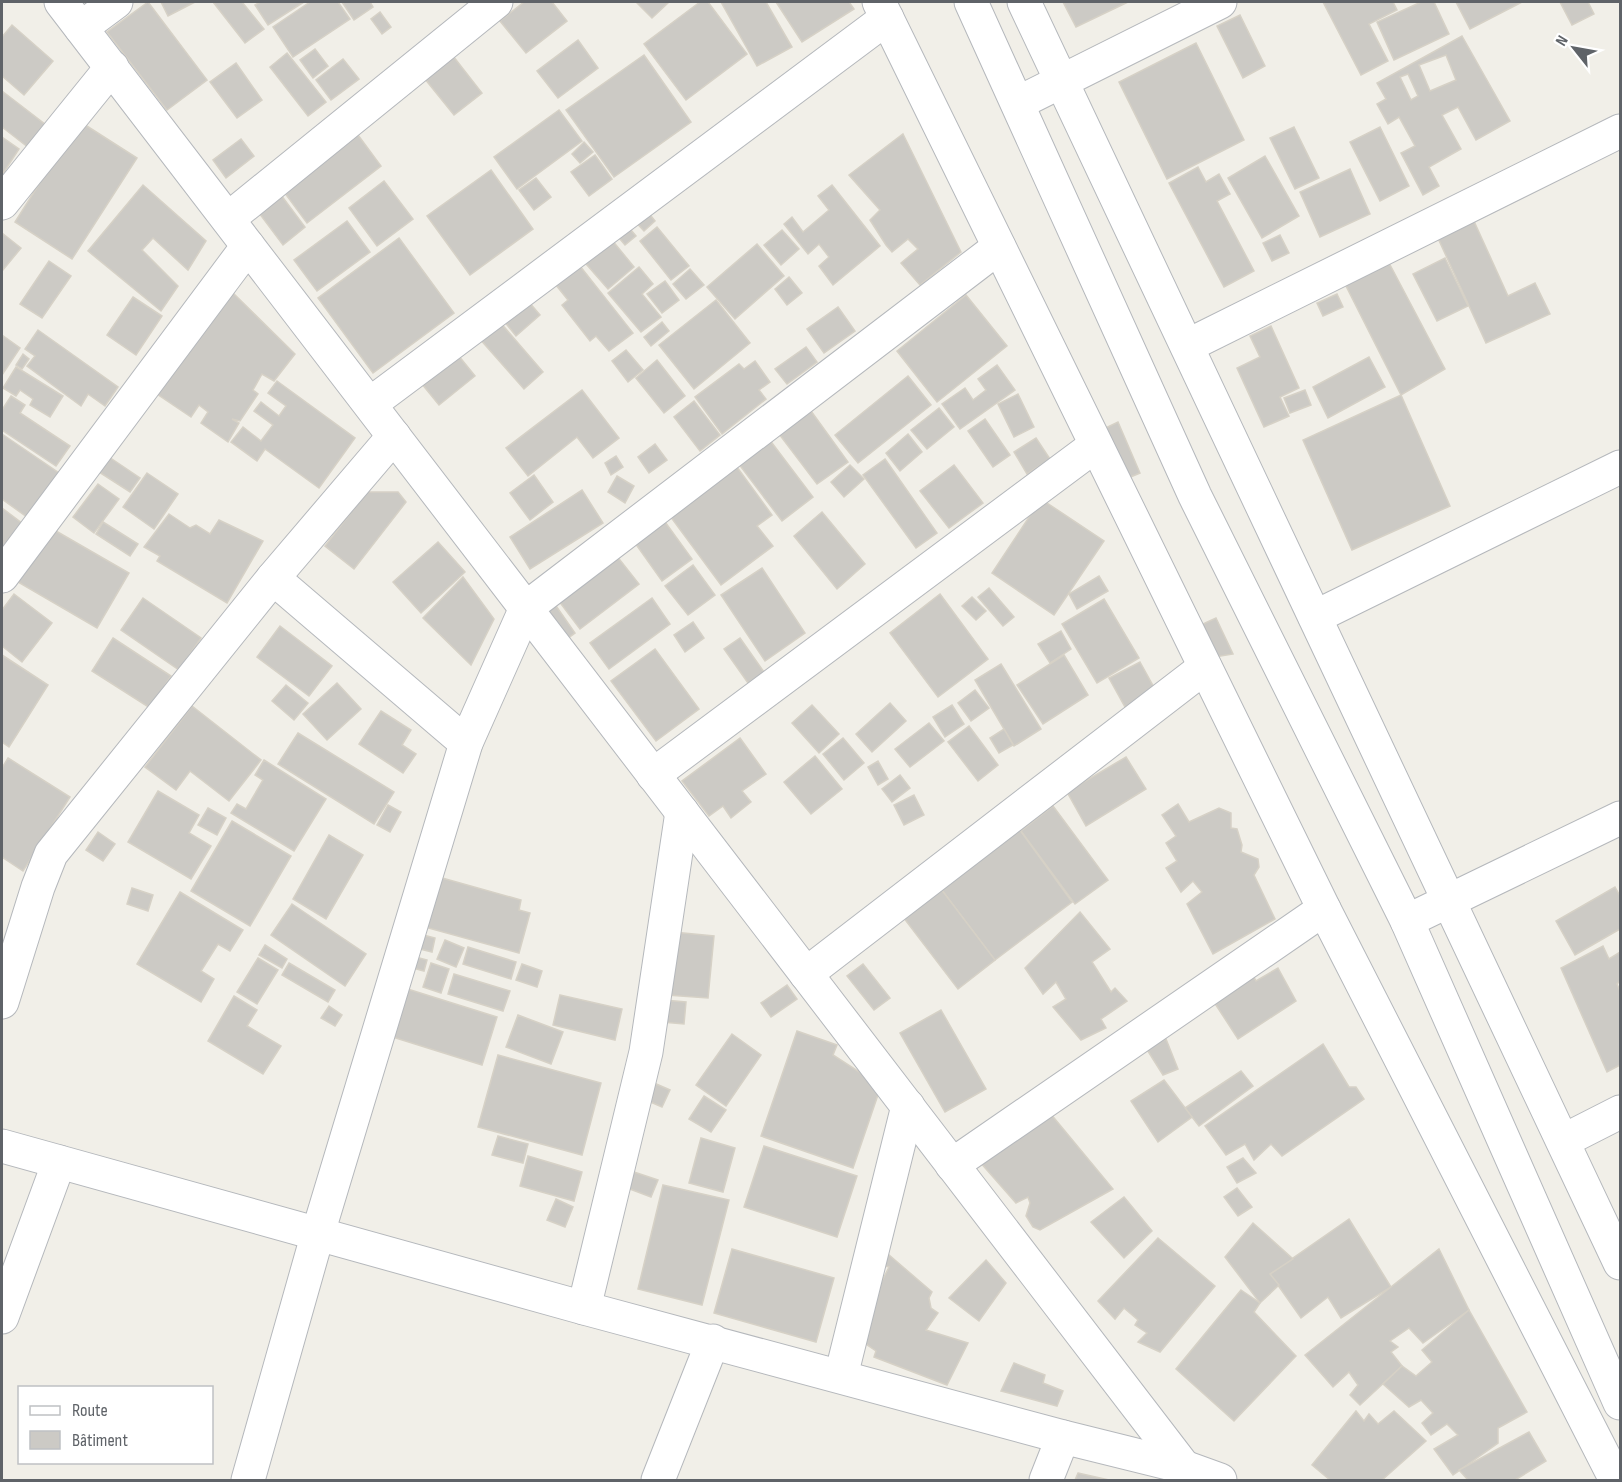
<svg xmlns="http://www.w3.org/2000/svg" width="1622" height="1482" viewBox="0 0 1622 1482" font-family="'Sofia Sans Condensed',sans-serif">
<rect width="100%" height="100%" fill="#f1efe8"/>
<g fill="#cccac5" stroke="#d6d1c6" stroke-width="1.5" fill-rule="evenodd">
<polygon points="148,2 207,80 167,110 107,32"/>
<polygon points="161,2 195,2 168,16"/>
<polygon points="213,2 242,2 264,29 245,43"/>
<polygon points="260,2 304,2 268,25 255,5"/>
<polygon points="310,2 338,2 350,19 293,57 273,27"/>
<polygon points="342,2 370,2 373,7 354,20"/>
<polygon points="524,2 552,2 567,21 526,53 500,21"/>
<polygon points="639,2 669,2 652,18 637,3"/>
<polygon points="700,2 708,2 747,54 686,100 644,44"/>
<polygon points="721,2 766,2 792,47 757,66"/>
<polygon points="776,2 849,2 854,9 802,42"/>
<polygon points="1063,2 1128,2 1076,27"/>
<polygon points="1323,2 1393,2 1397,10 1369,24 1388,61 1361,75"/>
<polygon points="1421,2 1434,2 1449,34 1394,60 1377,22"/>
<polygon points="1456,2 1522,2 1470,29"/>
<polygon points="1560,2 1588,2 1594,14 1572,25"/>
<polygon points="380,12 391,27 382,34 371,19"/>
<polygon points="1240,15 1265,66 1243,78 1217,26"/>
<polygon points="12,25 53,61 24,95 2,76 2,37"/>
<path d="M1462 36 1510 121 1476 140 1458 107 1442 115 1461 149 1429 167 1439 186 1423 195 1401 153 1415 146 1399 117 1388 124 1377 104 1386 99 1377 83ZM1446 55 1456 80 1430 91 1419 65ZM1408 74 1418 96 1411 100 1400 77Z"/>
<polygon points="578,40 598,68 558,98 537,71"/>
<polygon points="1196,43 1244,140 1167,179 1119,82"/>
<polygon points="315,49 328,66 313,78 300,60"/>
<polygon points="287,53 326,102 308,116 270,67"/>
<polygon points="644,55 691,122 614,177 566,110"/>
<polygon points="453,56 482,93 454,115 425,79"/>
<polygon points="343,59 359,79 331,100 316,80"/>
<polygon points="236,63 262,100 237,118 210,82"/>
<polygon points="2,91 46,125 29,148 2,127"/>
<polygon points="559,110 582,141 517,189 494,157"/>
<polygon points="79,121 137,158 72,259 15,222"/>
<polygon points="1294,127 1319,178 1295,189 1270,138"/>
<polygon points="1380,127 1409,186 1380,201 1350,142"/>
<polygon points="903,134 961,252 920,285 901,263 918,249 908,239 892,252 886,245 870,220 880,210 849,175"/>
<polygon points="358,135 381,166 307,223 284,192"/>
<polygon points="2,137 19,149 2,175"/>
<polygon points="241,139 254,156 226,178 213,160"/>
<polygon points="584,142 593,152 580,163 572,154"/>
<polygon points="595,155 612,179 589,196 571,172"/>
<polygon points="1265,156 1299,216 1262,238 1228,178"/>
<polygon points="1198,167 1206,182 1219,174 1230,194 1217,201 1254,271 1224,287 1169,183"/>
<polygon points="1350,169 1370,214 1320,237 1300,192"/>
<polygon points="491,170 533,229 470,275 427,216"/>
<polygon points="536,178 551,197 534,210 519,190"/>
<polygon points="384,181 413,219 377,246 349,208"/>
<polygon points="143,185 206,241 188,270 153,238 142,250 178,286 161,311 88,251"/>
<polygon points="832,185 880,246 833,285 819,266 829,257 819,244 808,254 784,224 792,217 803,232 829,210 818,196"/>
<polygon points="281,195 305,227 283,245 259,213"/>
<polygon points="643,206 655,221 644,231 631,217"/>
<polygon points="1473,219 1508,296 1535,283 1550,314 1486,343 1437,236"/>
<polygon points="347,221 370,252 317,291 294,260"/>
<polygon points="625,223 636,236 625,245 614,232"/>
<polygon points="657,227 689,266 671,280 640,241"/>
<polygon points="782,230 799,249 781,265 764,245"/>
<polygon points="2,233 21,248 3,270 2,269"/>
<polygon points="607,234 634,267 608,289 580,257"/>
<polygon points="1280,235 1289,253 1272,261 1263,243"/>
<polygon points="399,238 454,313 373,373 318,298"/>
<polygon points="757,244 784,276 735,319 707,287"/>
<polygon points="1445,258 1468,306 1437,321 1413,274"/>
<polygon points="49,261 71,276 42,318 20,304"/>
<polygon points="576,261 633,333 609,351 596,336 590,341 562,305 568,300 552,280"/>
<polygon points="1388,261 1445,369 1401,395 1345,284"/>
<polygon points="639,267 653,284 642,294 661,317 641,332 608,293"/>
<polygon points="690,269 704,285 686,299 673,284"/>
<polygon points="789,277 802,293 787,305 775,289"/>
<polygon points="665,281 679,300 662,313 647,294"/>
<polygon points="229,289 295,354 274,381 262,374 253,390 258,394 240,421 232,419 239,423 228,442 201,423 208,412 199,405 191,417 157,394"/>
<polygon points="1337,294 1343,307 1323,316 1317,303"/>
<polygon points="966,295 1007,346 937,402 897,351"/>
<polygon points="133,297 162,316 136,355 107,335"/>
<polygon points="716,300 750,343 694,389 659,345"/>
<polygon points="528,301 540,315 516,336 504,321"/>
<polygon points="838,307 855,331 824,353 807,329"/>
<polygon points="499,321 543,372 524,389 479,338"/>
<polygon points="662,322 669,331 651,346 644,337"/>
<polygon points="1271,326 1299,388 1280,397 1289,416 1264,427 1237,368 1260,357 1250,336"/>
<polygon points="38,330 118,387 105,406 88,394 81,406 27,366 35,356 25,349"/>
<polygon points="2,335 20,348 2,375"/>
<polygon points="806,347 817,362 787,384 775,369"/>
<polygon points="626,350 643,370 628,382 612,361"/>
<polygon points="23,354 29,359 22,369 16,365"/>
<polygon points="458,355 475,376 439,405 422,384"/>
<polygon points="1369,357 1385,387 1328,418 1313,387"/>
<polygon points="657,360 685,396 664,413 636,378"/>
<polygon points="755,361 770,382 759,390 766,399 722,434 695,397 739,364 744,369"/>
<polygon points="997,365 1015,390 960,429 942,404 965,388 973,400 986,390 978,379"/>
<polygon points="16,367 63,396 50,417 30,405 33,399 20,390 16,396 3,388"/>
<polygon points="908,376 931,405 858,463 835,435"/>
<polygon points="277,381 355,438 319,488 265,449 257,461 231,442 243,427 261,441 273,425 254,411 261,402 279,416 286,406 268,393"/>
<polygon points="582,390 619,438 593,458 577,437 528,476 506,448"/>
<polygon points="1305,390 1311,405 1290,413 1284,398"/>
<polygon points="1018,394 1034,427 1014,437 998,404"/>
<polygon points="1401,395 1450,506 1352,550 1303,440"/>
<polygon points="11,396 25,405 20,413 70,446 56,466 2,430 2,410"/>
<polygon points="694,401 720,435 700,451 674,417"/>
<polygon points="939,408 954,427 927,449 911,430"/>
<polygon points="811,411 848,462 817,484 779,434"/>
<polygon points="985,419 1010,455 993,467 968,431"/>
<polygon points="1118,422 1140,473 1121,481 1099,431"/>
<polygon points="2,434 62,475 31,520 2,499"/>
<polygon points="908,434 922,452 900,471 886,453"/>
<polygon points="1036,438 1050,459 1027,474 1014,452"/>
<polygon points="769,439 813,497 782,521 738,463"/>
<polygon points="655,444 667,460 649,473 638,457"/>
<polygon points="616,456 623,467 611,475 605,463"/>
<polygon points="109,457 140,478 130,492 99,472"/>
<polygon points="885,459 937,533 916,548 863,475"/>
<polygon points="734,463 772,515 757,526 773,546 721,585 667,512"/>
<polygon points="850,465 864,479 844,497 831,482"/>
<polygon points="954,465 983,503 949,528 920,491"/>
<polygon points="147,473 178,494 154,529 123,507"/>
<polygon points="534,475 553,502 530,520 510,493"/>
<polygon points="617,476 634,486 625,503 608,492"/>
<polygon points="98,484 119,499 94,533 73,517"/>
<polygon points="582,490 603,523 530,569 510,537"/>
<polygon points="367,492 398,492 406,502 354,569 325,546"/>
<polygon points="1041,499 1104,541 1054,615 992,573"/>
<polygon points="2,508 23,524 2,553"/>
<polygon points="822,512 865,564 837,589 794,536"/>
<polygon points="169,514 190,528 196,525 210,534 219,520 263,541 227,603 157,561 160,556 144,547"/>
<polygon points="660,515 692,559 662,581 630,536"/>
<polygon points="103,522 138,544 130,556 96,534"/>
<polygon points="49,527 129,573 97,628 18,582"/>
<polygon points="438,542 465,572 421,613 393,582"/>
<polygon points="616,555 639,584 580,629 558,600"/>
<polygon points="693,565 715,595 688,615 665,586"/>
<polygon points="762,568 805,633 765,661 721,595"/>
<polygon points="1099,576 1108,591 1077,609 1069,594"/>
<polygon points="463,577 494,619 471,665 423,618"/>
<polygon points="989,588 1014,617 1003,626 978,597"/>
<polygon points="14,594 52,623 22,662 2,646 2,610"/>
<polygon points="940,594 988,659 938,697 890,633"/>
<polygon points="972,597 986,611 976,620 962,606"/>
<polygon points="143,598 201,638 179,670 121,630"/>
<polygon points="652,598 670,624 609,669 590,643"/>
<polygon points="1104,599 1139,658 1097,683 1062,624"/>
<polygon points="554,603 575,633 563,642 542,612"/>
<polygon points="1216,618 1233,654 1209,658 1194,628"/>
<polygon points="693,622 704,638 685,652 674,635"/>
<polygon points="280,626 332,666 309,696 257,657"/>
<polygon points="1061,631 1071,649 1050,663 1038,644"/>
<polygon points="113,638 171,676 150,708 92,671"/>
<polygon points="740,638 764,672 748,683 724,649"/>
<polygon points="655,649 699,709 656,741 611,681"/>
<polygon points="2,655 48,685 9,747 2,742"/>
<polygon points="1064,655 1088,695 1043,724 1017,685"/>
<polygon points="1140,662 1156,691 1125,707 1109,678"/>
<polygon points="1001,664 1041,729 1014,746 975,680"/>
<polygon points="337,683 361,709 327,740 303,714"/>
<polygon points="286,685 308,703 294,720 272,701"/>
<polygon points="975,690 989,708 971,721 958,703"/>
<polygon points="890,703 906,721 872,752 856,734"/>
<polygon points="812,705 839,734 819,753 792,723"/>
<polygon points="952,705 964,724 945,737 933,717"/>
<polygon points="192,706 261,760 229,801 190,771 176,790 145,767"/>
<polygon points="381,711 411,730 402,745 416,754 403,773 359,744"/>
<polygon points="929,723 944,741 910,767 895,749"/>
<polygon points="969,726 998,765 978,781 948,742"/>
<polygon points="1004,729 1013,745 999,753 990,738"/>
<polygon points="298,733 394,792 374,824 278,764"/>
<polygon points="740,738 766,774 742,791 751,802 731,818 723,806 709,816 682,781"/>
<polygon points="843,738 864,763 844,780 823,754"/>
<polygon points="815,756 842,789 811,814 784,782"/>
<polygon points="1126,757 1146,789 1086,826 1067,792"/>
<polygon points="8,758 70,797 23,871 2,857 2,768"/>
<polygon points="264,760 326,799 294,851 231,813 237,804 246,809 263,780 255,775"/>
<polygon points="878,761 888,779 878,785 868,767"/>
<polygon points="900,775 910,788 892,802 882,789"/>
<polygon points="158,791 199,815 189,833 211,846 191,879 128,842"/>
<polygon points="914,795 924,815 904,825 894,805"/>
<polygon points="1178,804 1189,822 1219,808 1231,813 1231,828 1237,829 1242,845 1241,852 1258,859 1259,867 1254,875 1275,919 1213,954 1187,904 1202,892 1193,881 1181,892 1166,868 1177,861 1166,843 1176,836 1162,815"/>
<polygon points="388,805 401,812 390,832 377,825"/>
<polygon points="1053,806 1108,880 1075,904 1021,831"/>
<polygon points="208,808 226,818 217,835 198,825"/>
<polygon points="232,821 291,856 250,926 191,891"/>
<polygon points="1017,826 1072,902 995,960 941,889"/>
<polygon points="98,832 115,844 103,861 86,850"/>
<polygon points="329,835 363,855 326,919 293,899"/>
<polygon points="428,874 521,900 519,910 530,913 519,953 414,924"/>
<polygon points="1615,887 1620,896 1620,929 1575,955 1556,921"/>
<polygon points="132,888 153,895 148,911 127,904"/>
<polygon points="941,889 995,960 958,989 903,917"/>
<polygon points="180,892 243,930 230,951 218,944 201,971 214,979 201,1002 137,964"/>
<polygon points="292,904 366,954 345,986 271,935"/>
<polygon points="1080,912 1110,949 1092,962 1111,992 1115,988 1127,1001 1101,1019 1106,1028 1081,1040 1053,1007 1066,999 1056,982 1043,994 1025,968"/>
<polygon points="412,932 435,938 432,952 408,946"/>
<polygon points="673,932 714,936 708,998 667,995"/>
<polygon points="445,940 464,948 456,967 437,959"/>
<polygon points="265,945 287,959 282,968 259,955"/>
<polygon points="1603,946 1609,959 1620,952 1620,981 1617,984 1620,991 1620,1065 1607,1072 1561,968"/>
<polygon points="468,947 516,962 511,979 463,964"/>
<polygon points="408,955 427,960 424,971 405,966"/>
<polygon points="258,958 278,970 257,1004 237,992"/>
<polygon points="289,963 335,990 328,1002 282,975"/>
<polygon points="431,963 449,969 441,993 423,987"/>
<polygon points="522,964 542,971 537,987 516,980"/>
<polygon points="863,964 890,998 874,1010 847,976"/>
<polygon points="1278,968 1296,1001 1238,1039 1214,1002 1249,969 1256,981"/>
<polygon points="454,974 510,991 503,1011 448,994"/>
<polygon points="787,985 797,999 771,1017 761,1003"/>
<polygon points="398,986 497,1017 482,1065 383,1034"/>
<polygon points="560,995 622,1009 615,1040 553,1025"/>
<polygon points="234,996 257,1010 247,1026 281,1046 263,1074 208,1041"/>
<polygon points="664,1000 686,1002 684,1024 662,1022"/>
<polygon points="329,1006 342,1015 335,1026 321,1018"/>
<polygon points="941,1010 986,1089 945,1112 900,1033"/>
<polygon points="518,1015 563,1032 551,1064 506,1047"/>
<polygon points="797,1031 837,1045 833,1055 881,1086 853,1168 761,1136"/>
<polygon points="732,1034 761,1055 726,1106 696,1085"/>
<polygon points="1166,1039 1178,1069 1163,1075 1146,1048"/>
<polygon points="1323,1044 1349,1087 1356,1087 1364,1099 1282,1156 1271,1144 1254,1160 1245,1144 1226,1155 1205,1126"/>
<polygon points="498,1055 601,1083 582,1155 478,1127"/>
<polygon points="1241,1071 1253,1086 1199,1126 1185,1108"/>
<polygon points="1164,1080 1192,1117 1158,1142 1131,1101"/>
<polygon points="654,1083 670,1090 662,1107 646,1100"/>
<polygon points="704,1096 726,1110 711,1132 689,1119"/>
<polygon points="1045,1107 1113,1189 1040,1230 1033,1227 1026,1216 1030,1203 1028,1197 1016,1203 971,1152"/>
<polygon points="498,1136 528,1144 523,1163 492,1155"/>
<polygon points="701,1138 735,1148 723,1192 689,1183"/>
<polygon points="764,1146 857,1176 837,1237 744,1207"/>
<polygon points="528,1156 582,1172 574,1201 520,1186"/>
<polygon points="1243,1158 1256,1173 1237,1183 1227,1167"/>
<polygon points="628,1170 658,1180 651,1197 622,1186"/>
<polygon points="663,1185 729,1200 702,1305 638,1289"/>
<polygon points="1237,1188 1252,1207 1238,1216 1224,1197"/>
<polygon points="1124,1197 1152,1231 1124,1258 1091,1222"/>
<polygon points="556,1199 573,1207 565,1227 547,1220"/>
<polygon points="1349,1219 1391,1287 1341,1318 1328,1297 1301,1318 1270,1274"/>
<polygon points="1253,1223 1293,1259 1270,1274 1279,1285 1260,1303 1225,1257"/>
<polygon points="1158,1238 1215,1286 1160,1352 1138,1342 1147,1333 1135,1325 1138,1320 1124,1308 1115,1319 1098,1301"/>
<polygon points="874,1242 932,1292 929,1298 931,1308 938,1313 926,1330 968,1343 947,1385 874,1357 876,1351 866,1344 868,1291 876,1293 889,1267 869,1262"/>
<polygon points="732,1249 834,1278 816,1342 714,1313"/>
<polygon points="1439,1249 1469,1310 1423,1343 1409,1328 1390,1341 1398,1347 1391,1352 1402,1366 1360,1405 1350,1395 1358,1385 1349,1372 1333,1387 1305,1355"/>
<polygon points="986,1260 1006,1283 979,1321 949,1298"/>
<polygon points="1241,1290 1260,1303 1254,1312 1296,1356 1234,1421 1176,1369"/>
<polygon points="1469,1310 1527,1412 1498,1428 1498,1443 1453,1475 1434,1449 1458,1435 1447,1424 1431,1435 1422,1423 1433,1413 1421,1400 1409,1407 1383,1384 1402,1366 1416,1376 1432,1362 1422,1350"/>
<polygon points="1014,1363 1045,1375 1043,1383 1063,1391 1057,1406 1001,1391"/>
<polygon points="1356,1411 1364,1421 1369,1414 1378,1424 1394,1411 1426,1441 1382,1480 1330,1480 1312,1465"/>
<polygon points="1529,1432 1546,1461 1515,1480 1468,1480 1459,1470"/>
<polygon points="1078,1473 1109,1480 1075,1480"/>
</g>
<g fill="none" stroke-linecap="round" stroke-linejoin="round">
<g stroke="#b5b8bc" stroke-width="35">
<g id="minor">
<polyline points="61,2 1184,1467"/>
<polyline points="879,2 1324,909 1616,1480"/>
<polyline points="971,2 1195,496 1407,921 1620,1403"/>
<polyline points="1024,2 1620,1263"/>
<polyline points="81,28 116,2"/>
<polyline points="1018,103 1220,2"/>
<polyline points="2,203 112,67"/>
<polyline points="228,219 496,2"/>
<polyline points="1187,346 1620,131"/>
<polyline points="370,404 887,18"/>
<polyline points="2,576 248,246"/>
<polyline points="273,578 466,743"/>
<polyline points="1315,617 1620,467"/>
<polyline points="653,775 1096,445"/>
<polyline points="1407,921 1620,818"/>
<polyline points="806,974 1205,667"/>
<polyline points="2,1002 38,887 51,854 273,578 394,436"/>
<polyline points="1563,1141 1620,1112"/>
<polyline points="2,1146 584,1308 1063,1437 1184,1467 1220,1480"/>
<polyline points="952,1165 1324,909"/>
<polyline points="584,1308 646,1052 682,812"/>
<polyline points="2,1317 59,1162"/>
<polyline points="841,1376 908,1106"/>
<polyline points="248,1480 318,1233 466,743 526,608 999,247"/>
<polyline points="658,1480 713,1341"/>
<polyline points="1046,1480 1063,1437"/>
</g>
</g>
<use href="#minor" stroke="#fff" stroke-width="33"/>
</g>
<rect width="1622" height="1482" fill="none" stroke="#5f6368" stroke-width="6"/>
<rect x="18" y="1386" width="195" height="78" fill="#ffffff" stroke="#bfc1c3" stroke-width="1.5"/>
<rect x="30" y="1406" width="30" height="9" fill="#ffffff" stroke="#bfc1c3" stroke-width="1.5"/>
<text x="72" y="1416" font-size="18" fill="#5f6368">Route</text>
<rect x="30" y="1431" width="30" height="18" fill="#cccac5" stroke="#bfc1c3" stroke-width="1.5"/>
<text x="72" y="1446" font-size="18" fill="#5f6368">Bâtiment</text>
<g transform="translate(1574 48) rotate(301)" stroke="#ffffff" stroke-width="4.5" paint-order="stroke">
<path d="M0-4.5L10 22L0 15L-10 22Z" fill="#5f6368"/>
<text y="-9" font-size="16" font-weight="bold" text-anchor="middle" fill="#5f6368">N</text>
</g>
</svg>
